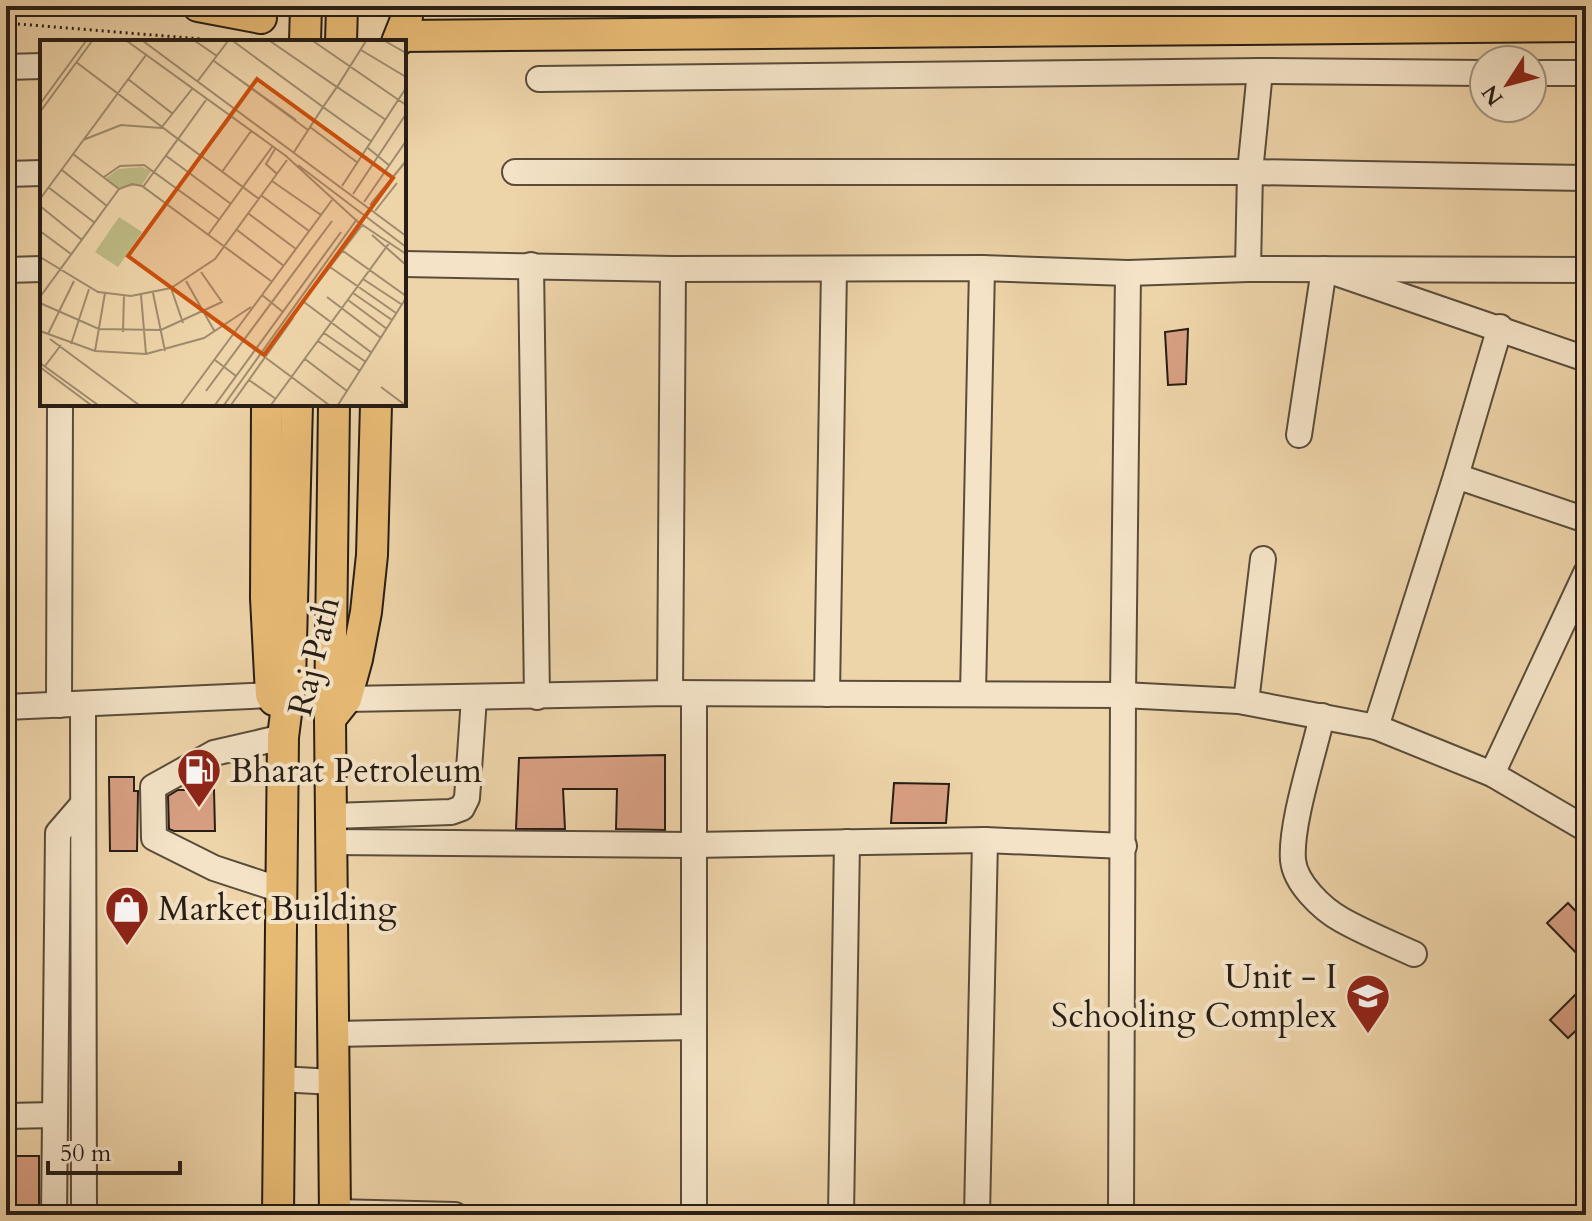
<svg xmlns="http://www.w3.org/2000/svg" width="1592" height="1221" viewBox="0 0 1592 1221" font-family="Cardo,serif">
<rect width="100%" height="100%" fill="#eed4a9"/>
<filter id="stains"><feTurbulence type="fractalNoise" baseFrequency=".0025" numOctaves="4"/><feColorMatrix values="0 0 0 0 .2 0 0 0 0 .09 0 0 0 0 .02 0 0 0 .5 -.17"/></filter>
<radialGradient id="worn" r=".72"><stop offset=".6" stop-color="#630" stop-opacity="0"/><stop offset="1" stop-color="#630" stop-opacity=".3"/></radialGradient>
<g fill="#d89f82" stroke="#281e16" stroke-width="2">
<polygon points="1188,329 1186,384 1168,385 1165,332"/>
<polygon points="665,755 665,830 616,829 617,789 563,789 565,829 516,829 519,758"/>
<polygon points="109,777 134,777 134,791 138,791 137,851 110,851"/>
<polygon points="894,783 949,784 946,823 891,823"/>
<polygon points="178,790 214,790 215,831 174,831 169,829 168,796"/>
<polygon points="1568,903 1586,922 1586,963 1547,923"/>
<polygon points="1586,984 1586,1021 1568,1038 1550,1020"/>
<rect x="6" y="1156" width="33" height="59"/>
</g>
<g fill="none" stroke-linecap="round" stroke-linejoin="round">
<g stroke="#5a4c3b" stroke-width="28">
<g id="minor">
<polyline points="6,67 42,66"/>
<polyline points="1532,73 1586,73"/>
<polyline points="539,79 1260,71 1484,73"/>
<polyline points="515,172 1250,172 1586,178"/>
<polyline points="6,174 42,173"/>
<polyline points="404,264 673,269 982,268 1128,273 1248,269 1586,270"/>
<polyline points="531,265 537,697"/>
<polyline points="1248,269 1250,172 1260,71"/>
<polyline points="6,270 42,269"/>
<polyline points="1299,435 1324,269 1586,359"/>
<polyline points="1456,476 1500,327"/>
<polyline points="670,693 673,269"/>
<polyline points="827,694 834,269"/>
<polyline points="973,694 982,268"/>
<polyline points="346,699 670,693 1123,695 1239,701 1376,727 1492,774 1586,829"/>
<polyline points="1246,702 1263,559"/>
<polyline points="83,704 84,1215"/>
<polyline points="59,705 60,404"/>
<polyline points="6,707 271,695"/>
<path d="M1322 716C1314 753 1290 824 1293 860 1295 883 1322 909 1342 920 1365 933 1390 943 1414 954"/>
<polyline points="1376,727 1456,476 1586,520"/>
<polyline points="1492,774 1586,573"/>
<polyline points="332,816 451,812 462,808 467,798 474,698"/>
<polyline points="332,842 693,845 985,840 1124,846"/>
<polyline points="281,890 214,868 154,838 153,787 214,753 283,737"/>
<polyline points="334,1034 694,1027"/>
<polyline points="279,1079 334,1082"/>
<polyline points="6,1116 55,1115"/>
<polyline points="335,1212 455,1215"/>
<polyline points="54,1215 58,833 83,804"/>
<polyline points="694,1215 694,694"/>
<polyline points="841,1215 847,842"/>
<polyline points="977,1215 985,840"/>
<polyline points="1121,1215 1123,695 1128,273"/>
</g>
</g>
<g stroke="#281e16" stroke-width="34">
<g id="major">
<polyline points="198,6 261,18"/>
<polyline points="401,36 1586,26"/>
<polyline points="305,42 306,6"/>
<polyline points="341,42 342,6"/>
<polyline points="397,42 407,17 407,6"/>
<polyline points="267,404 266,598 271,695 274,700"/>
<polyline points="330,719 334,404"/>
<polyline points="278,1215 283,737 290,682 297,404"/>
<polyline points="335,1215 330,719 346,699 357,659 366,612 372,555 376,404"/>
</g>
</g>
<polyline stroke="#281e16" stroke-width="3" stroke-dasharray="2 4" stroke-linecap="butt" points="6,23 202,39"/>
<use href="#minor" stroke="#f4e3c7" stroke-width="24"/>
<use href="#major" stroke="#e7ba74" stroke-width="30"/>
</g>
<defs>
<g id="fuel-pin" transform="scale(2.3)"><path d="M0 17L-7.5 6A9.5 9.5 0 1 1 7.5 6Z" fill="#8f2418" stroke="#f4e3c7"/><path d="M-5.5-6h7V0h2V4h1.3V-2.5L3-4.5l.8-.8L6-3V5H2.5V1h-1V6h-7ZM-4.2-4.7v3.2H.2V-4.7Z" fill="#fff"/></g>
<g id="shop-pin" transform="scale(2.3)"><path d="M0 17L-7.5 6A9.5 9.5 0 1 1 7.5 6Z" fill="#8f2418" stroke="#f4e3c7"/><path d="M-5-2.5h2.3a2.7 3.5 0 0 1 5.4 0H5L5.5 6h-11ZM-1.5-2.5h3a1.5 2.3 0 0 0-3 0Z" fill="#fff"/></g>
<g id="school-pin" transform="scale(2.3)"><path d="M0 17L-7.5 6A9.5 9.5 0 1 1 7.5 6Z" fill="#8f2418" stroke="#f4e3c7"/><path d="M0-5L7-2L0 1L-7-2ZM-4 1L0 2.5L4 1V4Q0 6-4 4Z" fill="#fff"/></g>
</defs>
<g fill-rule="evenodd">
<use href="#fuel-pin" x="199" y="770"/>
<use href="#shop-pin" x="127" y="908"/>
<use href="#school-pin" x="1368" y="996"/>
</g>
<g text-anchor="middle" stroke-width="8" stroke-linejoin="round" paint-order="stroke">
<g font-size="34" fill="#281e16" stroke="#f4e3c7">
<text transform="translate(313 656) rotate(-76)" y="12">Raj Path</text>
</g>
<g font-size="34" fill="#281e16" stroke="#f4e3c7" text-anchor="start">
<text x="230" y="782">Bharat Petroleum</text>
<text x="158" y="920">Market Building</text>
<text x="1337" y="988" text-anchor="end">Unit - I<tspan x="1337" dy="39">Schooling Complex</tspan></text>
</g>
</g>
<g transform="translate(40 40)">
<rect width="366" height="366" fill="#eed4a9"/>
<path d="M102 127 111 131 102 145 79 148 66 138 79 129ZM79 177 102 192 78 227 55 212Z" fill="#bebb85"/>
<path fill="none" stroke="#9f8b6e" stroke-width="2" d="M87 1 246 116 318 182 366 214M103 1 366 196M155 1 177 16M193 1 283 67 254 112M230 1 297 47 326 1M273 1 366 65M345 1 366 13M321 10 366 37M174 21 268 90M36 22 138 99 166 60M189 32 256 80M88 39 133 74M157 42 188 1M0 64 46 1M0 72 52 1M270 87 318 123M43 100 81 85 121 88 152 49M332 102 283 67 297 47 346 80M328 108 350 126M235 109 226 124 237 134M33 114 79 149M125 115 191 164M161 116 191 77M258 125 366 207M22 130 67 166M182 132 211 91M64 137 80 126 104 125 180 180M232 141 281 175M302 146 366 48M8 147 55 183M103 147 138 99 219 159M313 154 366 74M222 156 269 191M0 159 106 15M324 162 366 101M330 165 366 121M0 166 42 200M335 171 357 143M209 174 256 209M197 190 244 226M0 191 31 214M168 195 232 107M332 195 366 225M303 211 366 256M0 217 58 252 91 256 131 248 175 219 247 120M290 227 356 273M323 239 361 264M146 241 175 292M277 244 323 184M131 248 143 283M113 253 125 311M313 253 352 280M101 255 106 314M222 255 243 272M0 257 79 149 92 144 102 146 231 241M287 257 341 298M308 260 347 289M264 262 332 313M0 263 59 289 121 290 182 262 161 232M0 291 55 311 106 314 164 298 211 267M83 292 84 255M284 293 326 322M8 294 34 241M10 299 99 365M278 301 320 331M31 304 49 249M55 311 65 253M226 318 289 365M265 319 307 351M175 320 196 336M0 323 58 365M5 326 21 305M0 327 51 365M209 340 236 359M341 347 365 365M166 351 292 181M141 365 292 160M175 365 301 192M184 365 317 179M191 365 253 278M231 365 350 202M298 365 366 258"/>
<path fill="#cb500e" fill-opacity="0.15" stroke="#cb500e" stroke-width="4" d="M217 39 353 138 224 315 88 216Z"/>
<rect width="366" height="366" fill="none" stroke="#281e16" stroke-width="4"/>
</g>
<rect width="1592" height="1221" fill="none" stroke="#eed4a9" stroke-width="32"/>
<rect x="8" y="8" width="1576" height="1205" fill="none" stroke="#281e16" stroke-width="4"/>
<rect x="16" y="16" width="1560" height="1189" fill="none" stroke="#281e16" stroke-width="2"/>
<g transform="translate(1508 84) rotate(234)"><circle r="38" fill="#f4e3c7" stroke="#a29480" stroke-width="2"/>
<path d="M0-6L14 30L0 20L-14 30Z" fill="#8f2418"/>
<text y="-12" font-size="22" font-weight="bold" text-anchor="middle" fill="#281e16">N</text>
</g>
<path d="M48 1161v12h132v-12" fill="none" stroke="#281e16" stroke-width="4"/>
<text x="60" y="1161" font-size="24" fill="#281e16" stroke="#f4e3c7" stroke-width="6" paint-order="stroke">50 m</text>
<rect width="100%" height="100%" filter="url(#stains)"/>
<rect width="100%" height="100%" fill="url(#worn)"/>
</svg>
